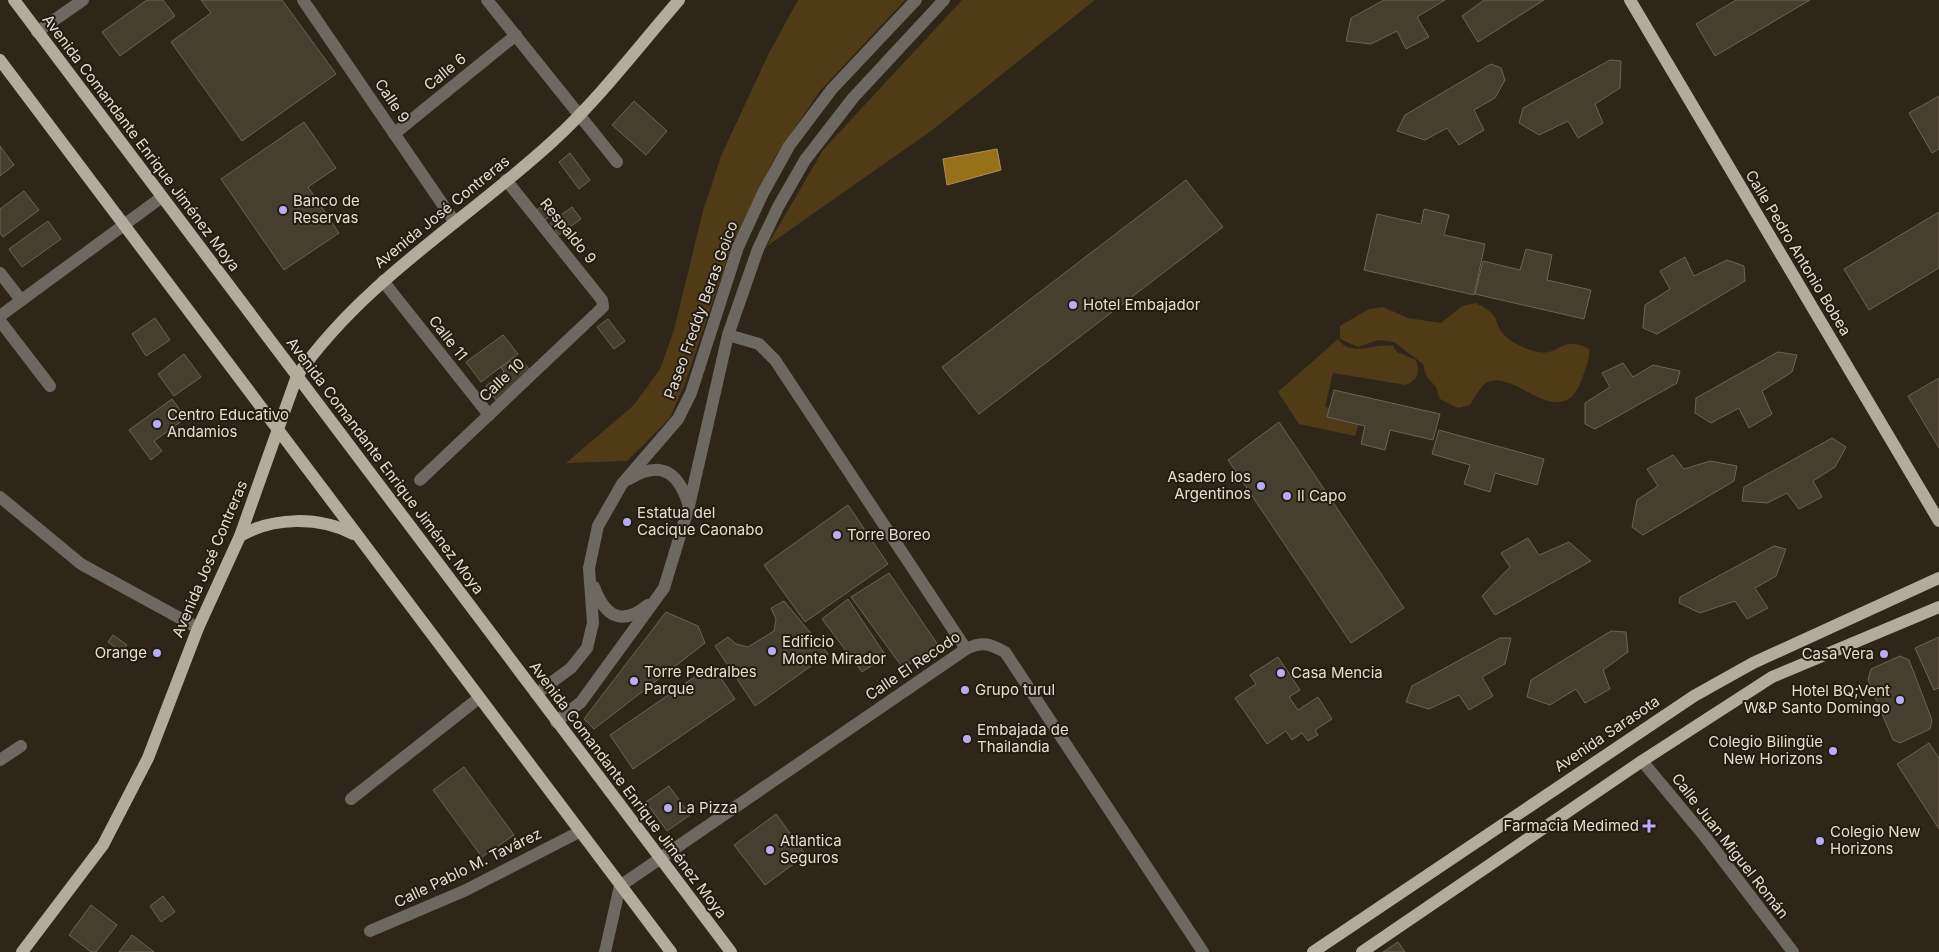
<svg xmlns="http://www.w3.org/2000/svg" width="1939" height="952" viewBox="0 0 1939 952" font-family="Inter,sans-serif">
<rect width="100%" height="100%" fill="#2e2618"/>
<g fill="#4f3c17">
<polygon points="798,0 905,0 820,91 775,157 733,242 685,383 670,418 627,461 566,463 634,405 660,369 674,330 703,211 721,156 769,53"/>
<polygon points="962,0 1095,0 931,131 767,246 823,150"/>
<path d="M1476 303C1481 306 1488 309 1492 314 1497 318 1497 326 1501 331 1507 341 1527 350 1538 352 1560 356 1562 334 1589 349 1590 360 1585 369 1582 379 1561 437 1514 366 1486 383 1480 387 1474 399 1470 405L1458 408 1440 399 1436 387 1427 377 1423 364 1394 342 1378 340 1358 347 1340 339V326L1369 309 1383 307 1408 318 1441 323 1462 306Z"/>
<path d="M1338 339C1350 358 1374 343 1393 346L1397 352 1416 360C1420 374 1419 378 1406 385L1333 373 1325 407 1361 416 1355 436 1299 424 1278 392Z"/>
</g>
<polygon fill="#97701a" stroke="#ae9152" points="997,149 1001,170 947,185 943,159"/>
<g fill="#463e2f" stroke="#6c6353">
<polygon points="147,0 163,0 175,16 120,56 102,32"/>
<polygon points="201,0 282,0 336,74 242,141 171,42 211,13"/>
<polygon points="1384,0 1445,0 1417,17 1429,37 1406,49 1397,31 1371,44 1346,41 1351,18"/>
<polygon points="1484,0 1544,0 1478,42 1462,16"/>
<polygon points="1736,0 1810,0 1715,56 1696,24"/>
<polygon points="1610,60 1621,61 1620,88 1595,104 1603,123 1578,138 1568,121 1539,135 1519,123 1523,108"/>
<polygon points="1491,64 1501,68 1505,80 1495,98 1474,110 1484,130 1459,145 1447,128 1425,140 1397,131 1405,115"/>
<polygon points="1939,96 1939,149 1932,153 1909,113"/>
<polygon points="634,101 667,131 646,155 612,125"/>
<polygon points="304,122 336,168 308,187 339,233 284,270 221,179"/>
<polygon points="0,146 14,165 0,176"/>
<polygon points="570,153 590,180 579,189 559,162"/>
<polygon points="1186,180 1223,227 979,414 942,367"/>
<polygon points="24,191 39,210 3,237 0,233 0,209"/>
<polygon points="540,207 545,213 552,208 555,212 545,220 537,210"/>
<polygon points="572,207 581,219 559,235 550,223"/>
<polygon points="1424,209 1449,215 1444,235 1485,244 1474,295 1364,270 1377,214 1421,224"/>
<polygon points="1939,212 1939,268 1869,310 1844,269"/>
<polygon points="48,221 61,239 22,267 9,249"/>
<polygon points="1526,249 1552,255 1547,280 1591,290 1584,319 1475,294 1483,261 1520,270"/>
<polygon points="1685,257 1694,276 1727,260 1744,266 1745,281 1657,334 1643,328 1645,305 1670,289 1660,271"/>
<polygon points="155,318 170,340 146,356 132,334"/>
<polygon points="608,319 625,341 614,349 597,327"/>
<polygon points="503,335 518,354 481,382 466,362"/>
<polygon points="1778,352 1797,355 1792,372 1762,391 1772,414 1749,428 1739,408 1711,423 1695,413 1696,398"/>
<polygon points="184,354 201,377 174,396 158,374"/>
<polygon points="522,360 532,373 496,400 486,386 504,372 501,367 510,361 514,366"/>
<polygon points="1623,363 1633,377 1653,365 1680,371 1677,383 1595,429 1585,424 1585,403 1610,387 1602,373"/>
<polygon points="1939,378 1939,448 1908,396"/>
<polygon points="1334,390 1440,414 1433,440 1390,430 1385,450 1361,444 1365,426 1327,417"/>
<polygon points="172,399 186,418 154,441 162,451 151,460 129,430"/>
<polygon points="1279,422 1404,608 1351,643 1228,460"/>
<polygon points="1439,430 1544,459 1537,485 1495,473 1490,492 1464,484 1470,465 1432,454"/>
<polygon points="1832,438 1846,447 1835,467 1813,481 1822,497 1799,509 1787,493 1767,503 1742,501 1744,487"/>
<polygon points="1673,455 1684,469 1710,461 1737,466 1734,481 1643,535 1632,527 1637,500 1658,486 1647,469"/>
<polygon points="848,505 888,564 805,622 764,565"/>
<polygon points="1528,538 1539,555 1569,542 1591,561 1495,615 1482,596 1510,567 1501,553"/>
<polygon points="1774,546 1786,549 1776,576 1755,588 1768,608 1747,619 1735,601 1700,613 1679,603 1680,597"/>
<polygon points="889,573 938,645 903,668 851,597"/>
<polygon points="848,599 886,656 862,672 822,619"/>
<polygon points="784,601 828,654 755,706 715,646 728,637 736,644 748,647 774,631 776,619 771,608"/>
<polygon points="666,612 698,626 705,643 594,729 584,719"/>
<polygon points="1611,631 1626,632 1628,652 1603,670 1610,689 1585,703 1576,689 1550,705 1527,697 1531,680"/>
<polygon points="113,635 127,645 122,652 108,642"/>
<polygon points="1939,637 1939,688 1934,690 1915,648"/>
<polygon points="1500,638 1511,638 1505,664 1482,677 1493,696 1469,710 1459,695 1429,709 1406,702 1412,686"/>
<polygon points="1900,656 1909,660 1932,720 1930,729 1900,743 1893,740 1868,680 1871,669"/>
<polygon points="1278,657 1300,690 1289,697 1298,710 1318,697 1332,719 1315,730 1318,735 1308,741 1302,733 1292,740 1286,731 1267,744 1235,698 1256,684 1250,675"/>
<polygon points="712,665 735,699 633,769 610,735"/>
<polygon points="1929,743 1939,758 1939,829 1897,764"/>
<polygon points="464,767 514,835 482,857 433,790"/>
<polygon points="669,786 690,815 667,831 646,802"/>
<polygon points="776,814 806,855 765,885 734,845"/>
<polygon points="163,896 175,912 161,922 150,906"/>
<polygon points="91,905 117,925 96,952 91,952 69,935"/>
<polygon points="132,935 154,952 119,952"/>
<polygon points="1398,942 1405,952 1383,952"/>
</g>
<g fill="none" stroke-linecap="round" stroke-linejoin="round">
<g stroke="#6d6962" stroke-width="12">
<polyline points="303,0 454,221"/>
<polyline points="487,0 617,162"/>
<polyline points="37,32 83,0"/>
<polyline points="394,134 516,35"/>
<polyline points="0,273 21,300"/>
<polyline points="383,281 489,415"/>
<polyline points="0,316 162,197"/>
<polyline points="0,321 50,386"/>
<polyline points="728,335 759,344 775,360 966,649"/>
<path d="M629 479C662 459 679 473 689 506"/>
<polyline points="420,480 603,307 602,300 506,180"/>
<polyline points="0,497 81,564 198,628"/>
<path d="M594 587C605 616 621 627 648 605"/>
<polyline points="536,694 571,668 587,648 593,623 589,568 598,526 622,484 678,419 691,393 738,247 763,193 789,146 832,89 916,0"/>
<polyline points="556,722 581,702 664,588 689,506 728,335 758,249 778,207 805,160 853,98 944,0"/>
<polyline points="0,760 21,746"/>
<polyline points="1642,761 1706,838 1793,952"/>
<polyline points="351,799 479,698"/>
<polyline points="370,931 464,891 579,832"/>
<path d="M605 952 620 886 966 649C983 641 990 644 1005 652L1203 952"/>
</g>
<g stroke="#b3ab9c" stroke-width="12">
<polyline points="14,0 731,952"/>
<polyline points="1630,0 1939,521"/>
<polyline points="0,60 671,952"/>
<path d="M240 536C273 517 319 516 353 534"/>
<path d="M22 952 103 845 148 758 198 628 240 536 297 376C364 280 467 220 553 141 599 99 638 47 679 0"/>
<polyline points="1313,952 1694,696 1753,663 1939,578"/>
<polyline points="1362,952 1642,761 1772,677 1939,607"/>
</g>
</g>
<g fill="#b8abf7" stroke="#241d0f" stroke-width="2">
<circle cx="283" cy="210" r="5"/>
<circle cx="1073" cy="305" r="5"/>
<circle cx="157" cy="424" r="5"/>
<circle cx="1261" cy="486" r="5"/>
<circle cx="1287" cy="496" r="5"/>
<circle cx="627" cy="522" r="5"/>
<circle cx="837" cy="535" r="5"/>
<circle cx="772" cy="651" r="5"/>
<circle cx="157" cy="653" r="5"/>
<circle cx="1884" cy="654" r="5"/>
<circle cx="1281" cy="673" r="5"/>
<circle cx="634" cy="681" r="5"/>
<circle cx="965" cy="690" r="5"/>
<circle cx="1900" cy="700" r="5"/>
<circle cx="967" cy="739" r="5"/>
<circle cx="1833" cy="751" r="5"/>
<circle cx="668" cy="808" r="5"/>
<path d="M1646.5 818.5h5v5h5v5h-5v5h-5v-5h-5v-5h5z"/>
<circle cx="1820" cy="841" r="5"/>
<circle cx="770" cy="850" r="5"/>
</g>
<g text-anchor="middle" stroke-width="4" stroke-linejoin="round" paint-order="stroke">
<g font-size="15" fill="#e3ded5" stroke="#241d0f">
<text transform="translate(445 72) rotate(-39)" y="5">Calle 6</text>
<text transform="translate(392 101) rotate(56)" y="5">Calle 9</text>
<text transform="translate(141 143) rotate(53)" y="5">Avenida Comandante Enrique Jiménez Moya</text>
<text transform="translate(442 212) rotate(-39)" y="5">Avenida José Contreras</text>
<text transform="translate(568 231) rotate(51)" y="5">Respaldo 9</text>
<text transform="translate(1798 253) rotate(59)" y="5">Calle Pedro Antonio Bobea</text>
<text transform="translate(701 310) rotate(-70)" y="5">Paseo Freddy Beras Goico</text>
<text transform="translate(448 338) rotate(52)" y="5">Calle 11</text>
<text transform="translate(502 380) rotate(-43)" y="5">Calle 10</text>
<text transform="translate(385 466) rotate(53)" y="5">Avenida Comandante Enrique Jiménez Moya</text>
<text transform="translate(210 559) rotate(-67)" y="5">Avenida José Contreras</text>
<text transform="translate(913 666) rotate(-34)" y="5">Calle El Recodo</text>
<text transform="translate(1607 734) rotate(-34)" y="5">Avenida Sarasota</text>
<text transform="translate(628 790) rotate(53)" y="5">Avenida Comandante Enrique Jiménez Moya</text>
<text transform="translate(1730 846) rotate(52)" y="5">Calle Juan Miguel Román</text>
<text transform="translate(468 868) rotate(-26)" y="5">Calle Pablo M. Tavárez</text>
</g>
<g font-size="15" fill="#e3ded5" stroke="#241d0f" text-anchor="start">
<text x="293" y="206">Banco de<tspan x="293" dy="17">Reservas</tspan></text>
<text x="1083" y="310">Hotel Embajador</text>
<text x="167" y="420">Centro Educativo<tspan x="167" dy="17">Andamios</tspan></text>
<text x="1251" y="482" text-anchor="end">Asadero los<tspan x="1251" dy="17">Argentinos</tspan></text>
<text x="1297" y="501">Il Capo</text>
<text x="637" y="518">Estatua del<tspan x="637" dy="17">Cacique Caonabo</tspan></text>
<text x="847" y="540">Torre Boreo</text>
<text x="782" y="647">Edificio<tspan x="782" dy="17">Monte Mirador</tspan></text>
<text x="147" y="658" text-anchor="end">Orange</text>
<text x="1874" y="659" text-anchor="end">Casa Vera</text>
<text x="644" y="677">Torre Pedralbes<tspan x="644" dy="17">Parque</tspan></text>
<text x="1291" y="678">Casa Mencia</text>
<text x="975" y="695">Grupo turul</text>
<text x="1890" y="696" text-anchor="end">Hotel BQ;Vent<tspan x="1890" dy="17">W&amp;P Santo Domingo</tspan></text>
<text x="977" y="735">Embajada de<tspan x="977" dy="17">Thailandia</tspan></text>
<text x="1823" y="747" text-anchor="end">Colegio Bilingüe<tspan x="1823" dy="17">New Horizons</tspan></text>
<text x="678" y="813">La Pizza</text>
<text x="1639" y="831" text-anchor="end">Farmacia Medimed</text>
<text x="1830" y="837">Colegio New<tspan x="1830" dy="17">Horizons</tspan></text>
<text x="780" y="846">Atlantica<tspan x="780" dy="17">Seguros</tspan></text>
</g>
</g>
</svg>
